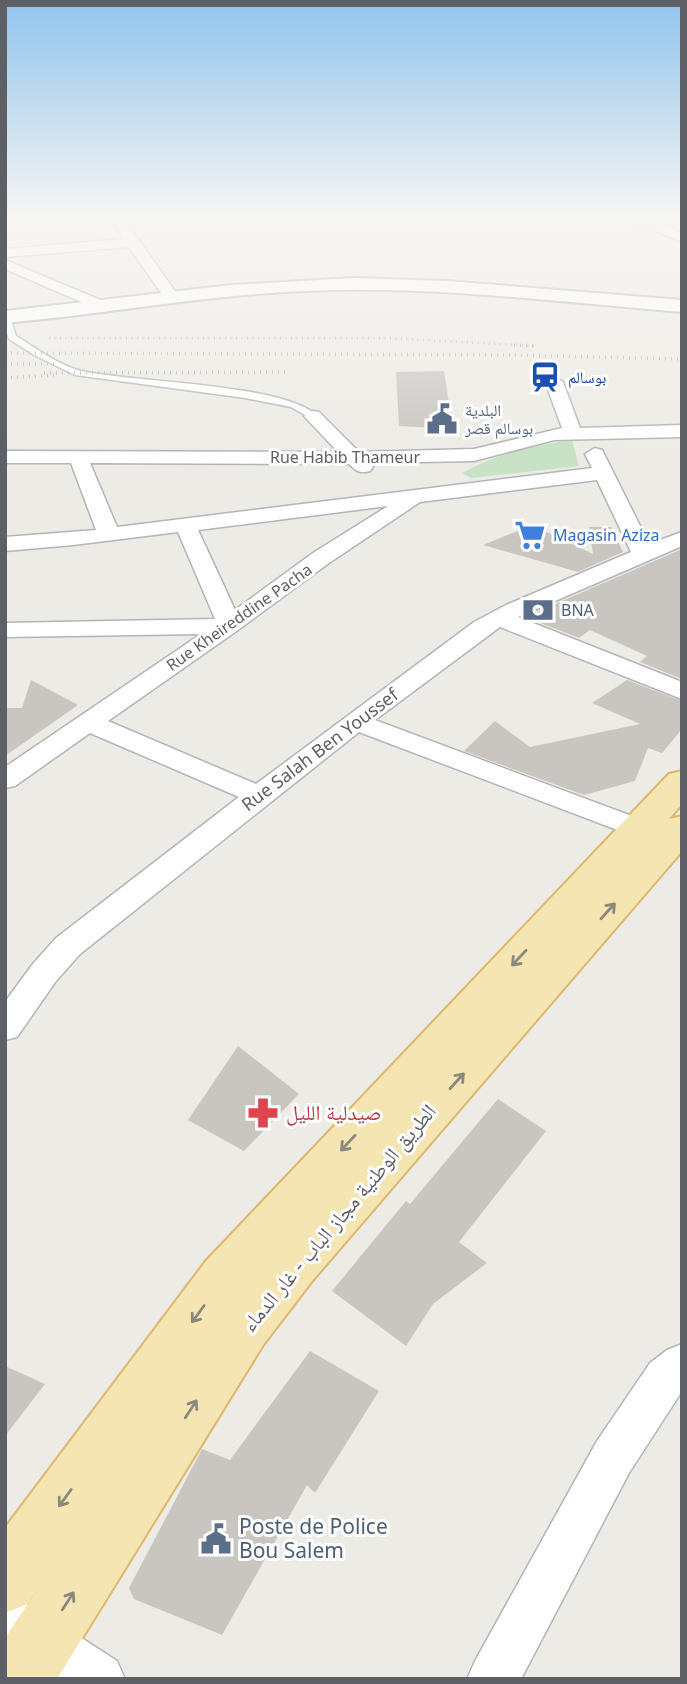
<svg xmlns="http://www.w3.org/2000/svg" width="687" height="1684" viewBox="0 0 687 1684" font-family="'Noto Sans','Noto Naskh Arabic',sans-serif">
<rect width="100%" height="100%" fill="#edebe5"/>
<path fill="#c7e2c5" d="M572 440 579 466 471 478 462 473C501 453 528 446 572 440Z"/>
<g fill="#c9c6c2">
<polygon points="444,371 453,429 399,426 396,372"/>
<polygon points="532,525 593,554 589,527 611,527 623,552 578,572 483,545"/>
<polygon points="682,549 682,679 645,664 640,662 647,656 590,630 579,638 525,617"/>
<polygon points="31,680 78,705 5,756 5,708 22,708"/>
<polygon points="627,680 682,701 682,729 662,753 648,748 635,781 584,795 464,751 495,721 530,747 640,724 592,703"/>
<polygon points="238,1046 299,1094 244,1151 188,1120"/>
<polygon points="498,1099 546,1131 459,1242 487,1263 433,1304 406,1346 332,1291 406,1201 410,1204"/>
<polygon points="310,1351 379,1391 315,1493 307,1485 222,1635 134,1599 129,1588 202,1449 230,1460"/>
<polygon points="5,1366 45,1384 5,1436"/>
</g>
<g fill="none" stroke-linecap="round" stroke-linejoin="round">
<g stroke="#b2b5b8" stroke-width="3">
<path id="lane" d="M6 315 10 317 16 336C36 348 59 366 82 371 137 383 281 383 318 416L310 418 291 407 245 398 75 375 34 355 9 339 5 329Z"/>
</g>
<g stroke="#b2b5b8" stroke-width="3">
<g id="street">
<polygon points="110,219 124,219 179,297 176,300 166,300 129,247 5,257 5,249 124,239"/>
<polygon points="628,219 646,219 682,233 682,242"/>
<polygon points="5,260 110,304 113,307 105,312 100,310 5,269"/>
<path d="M554 377 563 382 580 428 682 425V437L554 440 474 461 370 463 373 467 370 471C360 474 356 471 349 464L90 463 117 527 592 468 585 454 595 448 602 450 649 544 682 532V546L518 617 682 682V699L500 627 375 720 645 821 672 827 677 833 672 839 662 842 628 834 359 732 80 954 56 981 17 1037 5 1040V1002L32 965 56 938 239 797 90 733 15 786 5 788V767L201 634 5 637V623L215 619 178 532 73 545 5 551V537L96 530 71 463H5V451L338 452 304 416 313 411 319 412 359 452 474 449 562 428 545 382ZM597 480 631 552 506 605 474 622 256 784 108 721 238 630 329 563 420 502ZM388 506 313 553 235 610 198 530Z"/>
<polygon points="682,1344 682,1391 629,1473 521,1679 467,1679 475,1661 597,1441 650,1363 667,1350"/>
<polygon points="5,1593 23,1600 117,1661 125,1679 52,1679 5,1648"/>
</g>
</g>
<g stroke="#b2b4b8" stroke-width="4">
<path id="secondary" d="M353 278 447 281 682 300V312C557 302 431 285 306 291 205 295 106 314 5 323V311L231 285Z"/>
</g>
<g stroke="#dfb76c" stroke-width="4">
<polygon id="primary" points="682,771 682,804 669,819 682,816 682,851 312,1281 263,1345 57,1679 5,1679 5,1638 43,1581 28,1604 5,1613 5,1528 206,1261 669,774"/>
</g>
<use href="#lane" fill="#fff" fill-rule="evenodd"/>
<use href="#street" fill="#fff" fill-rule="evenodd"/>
<use href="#secondary" fill="#fff" fill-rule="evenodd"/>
<use href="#primary" fill="#f5e5b3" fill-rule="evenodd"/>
<polyline stroke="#b3b4b4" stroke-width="2.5" stroke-dasharray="1 4.5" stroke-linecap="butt" points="49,338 386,338 536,346"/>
<g stroke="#b3b4b4" stroke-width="3.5" stroke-dasharray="1 5" stroke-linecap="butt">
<polyline points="514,345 536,346"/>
<polyline points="5,353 513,355 682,359"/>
<polyline points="5,364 59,364"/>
<polyline points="44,373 286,372"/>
<polyline points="5,378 55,375"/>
</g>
</g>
<defs><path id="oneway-shaft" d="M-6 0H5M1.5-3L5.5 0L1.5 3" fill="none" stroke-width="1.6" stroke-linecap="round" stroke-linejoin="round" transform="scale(1.75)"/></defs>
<g stroke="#8b887c">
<use href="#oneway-shaft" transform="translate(608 911) rotate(-48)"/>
<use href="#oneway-shaft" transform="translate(519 958) rotate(133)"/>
<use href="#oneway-shaft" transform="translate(457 1081) rotate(-48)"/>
<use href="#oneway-shaft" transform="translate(348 1143) rotate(133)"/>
<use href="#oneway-shaft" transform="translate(198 1314) rotate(126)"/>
<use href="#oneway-shaft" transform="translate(191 1409) rotate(-57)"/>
<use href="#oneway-shaft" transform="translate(65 1498) rotate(126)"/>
<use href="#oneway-shaft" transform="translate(68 1601) rotate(-57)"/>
</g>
<linearGradient id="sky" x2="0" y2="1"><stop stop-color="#91c4ed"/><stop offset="0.48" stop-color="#f7f6f3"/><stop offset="1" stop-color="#f7f6f3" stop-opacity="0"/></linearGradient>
<rect width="687" height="455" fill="url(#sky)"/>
<defs>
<g id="station-bare" transform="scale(2.415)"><path d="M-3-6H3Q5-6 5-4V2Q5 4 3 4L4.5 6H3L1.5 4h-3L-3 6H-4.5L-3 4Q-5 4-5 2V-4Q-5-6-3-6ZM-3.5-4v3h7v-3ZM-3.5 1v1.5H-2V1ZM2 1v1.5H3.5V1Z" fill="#1a4fb4" stroke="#fff" stroke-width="2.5" paint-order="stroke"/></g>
<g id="civic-bare" transform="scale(2.415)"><path d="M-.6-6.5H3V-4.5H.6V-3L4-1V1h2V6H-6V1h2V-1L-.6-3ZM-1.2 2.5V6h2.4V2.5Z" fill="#5c6f8a" stroke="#fff" stroke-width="2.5" paint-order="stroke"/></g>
<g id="supermarket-bare" transform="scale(2.415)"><path d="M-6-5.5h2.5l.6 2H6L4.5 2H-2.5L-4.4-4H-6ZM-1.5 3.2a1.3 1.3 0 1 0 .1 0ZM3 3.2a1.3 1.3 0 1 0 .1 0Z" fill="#3f7fe0" stroke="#fff" stroke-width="2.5" paint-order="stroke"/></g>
<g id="bank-bare" transform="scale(2.415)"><path d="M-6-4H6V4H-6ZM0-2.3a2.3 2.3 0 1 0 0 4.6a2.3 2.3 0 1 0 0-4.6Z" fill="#5c6f8a" stroke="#fff" stroke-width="2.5" paint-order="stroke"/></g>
<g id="pharmacy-bare" transform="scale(2.415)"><path d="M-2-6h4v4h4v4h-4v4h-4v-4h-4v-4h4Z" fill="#e0444e" stroke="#fff" stroke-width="2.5" paint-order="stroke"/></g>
</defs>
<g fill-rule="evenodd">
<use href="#station-bare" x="545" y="377"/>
<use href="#civic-bare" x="442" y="419"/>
<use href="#supermarket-bare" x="530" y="535"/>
<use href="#bank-bare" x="538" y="610"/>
<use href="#pharmacy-bare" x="263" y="1113"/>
<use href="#civic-bare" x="216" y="1539"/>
</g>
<g text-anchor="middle" stroke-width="6" stroke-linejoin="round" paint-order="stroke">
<g font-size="16" fill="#164399" stroke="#fff" text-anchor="start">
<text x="568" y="383">بوسالم</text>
</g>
<g font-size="16" fill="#4e5e75" stroke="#fff" text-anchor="start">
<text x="465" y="416">البلدية<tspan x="465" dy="18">بوسالم قصر</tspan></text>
<text x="561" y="616">BNA</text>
</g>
<g font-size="16" fill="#5d6064" stroke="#fff">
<text x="345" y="463">Rue Habib Thameur</text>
<text transform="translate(239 617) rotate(-35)" y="6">Rue Kheireddine Pacha</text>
</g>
<g font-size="16" fill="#366cbe" stroke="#fff" text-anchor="start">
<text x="553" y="541">Magasin Aziza</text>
</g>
<g font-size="18" fill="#5d6064" stroke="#fff">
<text transform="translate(320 750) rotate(-37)" y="6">Rue Salah Ben Youssef</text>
</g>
<g font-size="21" fill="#be3a42" stroke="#fff" text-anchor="start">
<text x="286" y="1120">صيدلية الليل</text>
</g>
<g font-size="21" fill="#5d6064" stroke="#fff">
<text transform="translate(339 1218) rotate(-50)" y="7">الطريق الوطنية مجاز الباب - غار الدماء</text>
</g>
<g font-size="21" fill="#4e5e75" stroke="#fff" text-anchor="start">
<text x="239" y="1534">Poste de Police<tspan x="239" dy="24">Bou Salem</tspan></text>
</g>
</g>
<rect width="687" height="1684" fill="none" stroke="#5d6064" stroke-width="14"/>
</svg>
